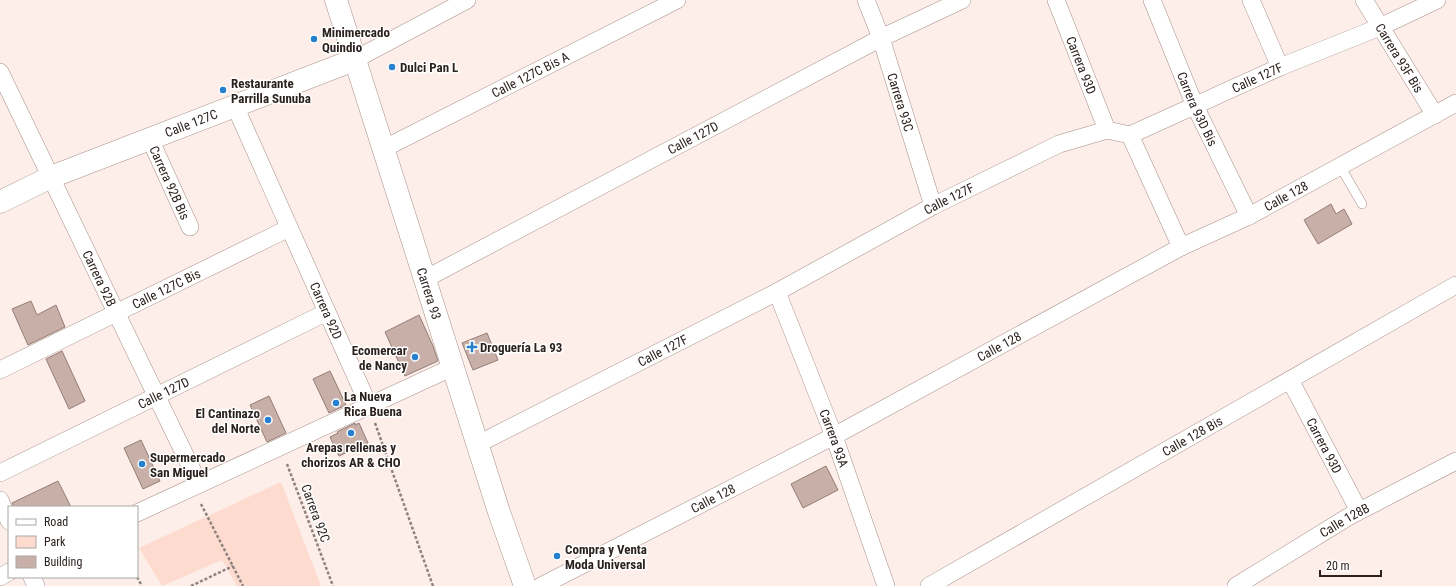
<svg xmlns="http://www.w3.org/2000/svg" width="1456" height="586" viewBox="0 0 1456 586" font-family="'Roboto Condensed',sans-serif">
<rect width="100%" height="100%" fill="#fdeee9"/>
<polygon fill="#fedbcf" points="281,482 321,586 237,586 222,560 162,586 139,548"/>
<g fill="#c8b0a8" stroke="#947d76">
<polygon points="1331,204 1336,214 1344,209 1352,224 1318,244 1304,220"/>
<polygon points="31,301 37,315 56,305 65,327 28,345 12,309"/>
<polygon points="419,315 433,346 438,361 405,376 385,332"/>
<polygon points="487,333 498,360 473,370 462,343"/>
<polygon points="62,351 85,401 69,409 46,359"/>
<polygon points="330,371 346,405 329,413 313,379"/>
<polygon points="269,396 286,433 267,442 250,405"/>
<polygon points="355,423 355,425 359,423 368,443 339,456 330,437 338,433 337,432"/>
<polygon points="141,440 160,481 143,489 124,448"/>
<polygon points="826,466 838,490 803,508 791,484"/>
<polygon points="58,481 71,507 14,507 12,503"/>
</g>
<g fill="none" stroke-linecap="round" stroke-linejoin="round">
<g stroke="#a79088" stroke-width="10">
<polyline id="lane" points="1340,166 1362,204"/>
</g>
<g stroke="#a79088" stroke-width="18">
<g id="street">
<path id="s1" d="M866 0 881 38 933 206"/>
<path id="s2" d="M1056 0 1107 130"/>
<path id="s3" d="M1152 0 1195 106 1249 216"/>
<polyline points="1251,0 1280,67"/>
<path id="s4" d="M1364 0 1435 115"/>
<polyline points="354,60 467,0"/>
<path id="s5" d="M0 72 199 484"/>
<path id="s6" d="M235 106 369 406"/>
<polyline points="1130,135 1181,247"/>
<path id="s7" d="M150 139 190 227"/>
<path id="s8" d="M383 149 677 0"/>
<path id="s9" d="M425 279 881 38 962 0"/>
<path id="s10" d="M777 292 834 436 886 586"/>
<path id="s11" d="M0 370 289 228"/>
<path id="s12" d="M1290 380 1359 511"/>
<path id="s13" d="M478 444 777 292 933 206 1059 144 1107 130 1130 135 1280 67 1380 27 1437 0"/>
<path id="s14" d="M0 473 327 312"/>
<polyline points="0,500 9,521"/>
<polyline points="137,513 453,367"/>
<polyline points="0,577 9,572"/>
<polyline points="32,577 36,586"/>
<path id="s15" d="M541 586 834 436 1181 247 1249 216 1456 103"/>
<path id="s16" d="M929 586 1456 285"/>
<path id="s17" d="M1236 586 1348 517 1456 461"/>
</g>
</g>
<g stroke="#a79088" stroke-width="23">
<g id="secondary">
<path id="s18" d="M336 0 499 512 525 586"/>
<path id="s19" d="M0 202 51 177 354 60"/>
</g>
</g>
<g stroke="#8f837f" stroke-width="2.5" stroke-dasharray="3 2" stroke-linecap="butt">
<polyline points="375,423 433,586"/>
<polyline points="287,464 333,586"/>
<polyline points="201,504 243,586"/>
<polyline points="137,577 142,586"/>
<polyline points="191,586 233,566"/>
</g>
<use href="#lane" stroke="#fff" stroke-width="9"/>
<use href="#street" stroke="#fff" stroke-width="17"/>
<use href="#secondary" stroke="#fff" stroke-width="22"/>
</g>
<g fill="#2680cd" stroke="#fff" stroke-width="1.5">
<circle cx="314" cy="39" r="4"/>
<circle cx="392" cy="67" r="4"/>
<circle cx="223" cy="90" r="4"/>
<path d="M470 341h4v4h4v4h-4v4h-4v-4h-4v-4h4z"/>
<circle cx="415" cy="357" r="4"/>
<circle cx="336" cy="403" r="4"/>
<circle cx="268" cy="420" r="4"/>
<circle cx="351" cy="433" r="4"/>
<circle cx="142" cy="464" r="4"/>
<circle cx="557" cy="556" r="4"/>
</g>
<g text-anchor="middle" stroke-width="3" stroke-linejoin="round" paint-order="stroke">
<g font-size="13" font-weight="bold" fill="#2b221f" stroke="#fff" text-anchor="start">
<text x="322" y="37">Minimercado<tspan x="322" dy="15">Quindio</tspan></text>
<text x="400" y="72">Dulci Pan L</text>
<text x="231" y="88">Restaurante<tspan x="231" dy="15">Parrilla Sunuba</tspan></text>
<text x="480" y="352">Droguería La 93</text>
<text x="407" y="355" text-anchor="end">Ecomercar<tspan x="407" dy="15">de Nancy</tspan></text>
<text x="344" y="401">La Nueva<tspan x="344" dy="15">Rica Buena</tspan></text>
<text x="260" y="418" text-anchor="end">El Cantinazo<tspan x="260" dy="15">del Norte</tspan></text>
<text x="351" y="452" text-anchor="middle">Arepas rellenas y<tspan x="351" dy="15">chorizos AR &amp; CHO</tspan></text>
<text x="150" y="462">Supermercado<tspan x="150" dy="15">San Miguel</tspan></text>
<text x="565" y="554">Compra y Venta<tspan x="565" dy="15">Moda Universal</tspan></text>
</g>
<g font-size="13" fill="#2b221f" stroke="#fff">
<text dy="5" stroke="none"><textPath href="#s4" startOffset="68">Carrera 93F Bis</textPath></text>
<text dy="5" stroke="none"><textPath href="#s2" startOffset="70">Carrera 93D</textPath></text>
<text dy="5" stroke="none"><textPath href="#s8" startOffset="165">Calle 127C Bis A</textPath></text>
<text dy="5" stroke="none"><textPath href="#s13" startOffset="867">Calle 127F</textPath></text>
<text dy="5" stroke="none"><textPath href="#s1" startOffset="108">Carrera 93C</textPath></text>
<text dy="5" stroke="none"><textPath href="#s3" startOffset="118">Carrera 93D Bis</textPath></text>
<text dy="5" stroke="none"><textPath href="#s19" startOffset="207">Calle 127C</textPath></text>
<text dy="5" stroke="none"><textPath href="#s9" startOffset="303">Calle 127D</textPath></text>
<text dy="5" stroke="none"><textPath href="#s7" startOffset="48">Carrera 92B Bis</textPath></text>
<text dy="5" stroke="none"><textPath href="#s15" startOffset="841">Calle 128</textPath></text>
<text dy="5" stroke="none"><textPath href="#s13" startOffset="531">Calle 127F</textPath></text>
<text dy="5" stroke="none"><textPath href="#s5" startOffset="229">Carrera 92B</textPath></text>
<text dy="5" stroke="none"><textPath href="#s11" startOffset="185">Calle 127C Bis</textPath></text>
<text dy="5" stroke="none"><textPath href="#s18" startOffset="308">Carrera 93</textPath></text>
<text dy="5" stroke="none"><textPath href="#s6" startOffset="224">Carrera 92D</textPath></text>
<text dy="5" stroke="none"><textPath href="#s15" startOffset="517">Calle 128</textPath></text>
<text dy="5" stroke="none"><textPath href="#s13" startOffset="207">Calle 127F</textPath></text>
<text dy="5" stroke="none"><textPath href="#s14" startOffset="182">Calle 127D</textPath></text>
<text dy="5" stroke="none"><textPath href="#s16" startOffset="303">Calle 128 Bis</textPath></text>
<text dy="5" stroke="none"><textPath href="#s10" startOffset="157">Carrera 93A</textPath></text>
<text dy="5" stroke="none"><textPath href="#s12" startOffset="74">Carrera 93D</textPath></text>
<text dy="5" stroke="none"><textPath href="#s15" startOffset="193">Calle 128</textPath></text>
<text transform="translate(316 513) rotate(70)" y="5">Carrera 92C</text>
<text dy="5" stroke="none"><textPath href="#s17" startOffset="127">Calle 128B</textPath></text>
</g>
</g>
<rect x="8" y="506" width="130" height="72" fill="#ffffff" stroke="#aaa7a5"/>
<rect x="16" y="519" width="20" height="6" fill="#ffffff" stroke="#aaa7a5"/>
<text x="44" y="526" font-size="12" fill="#2b221f">Road</text>
<rect x="16" y="536" width="20" height="12" fill="#fedbcf" stroke="#aaa7a5"/>
<text x="44" y="546" font-size="12" fill="#2b221f">Park</text>
<rect x="16" y="556" width="20" height="12" fill="#c8b0a8" stroke="#aaa7a5"/>
<text x="44" y="566" font-size="12" fill="#2b221f">Building</text>
<path d="M1320 570v6h61v-6" fill="none" stroke="#2b221f" stroke-width="2"/>
<text x="1326" y="570" font-size="12" fill="#2b221f" stroke="#ffffff" stroke-width="3" paint-order="stroke">20 m</text>
</svg>
